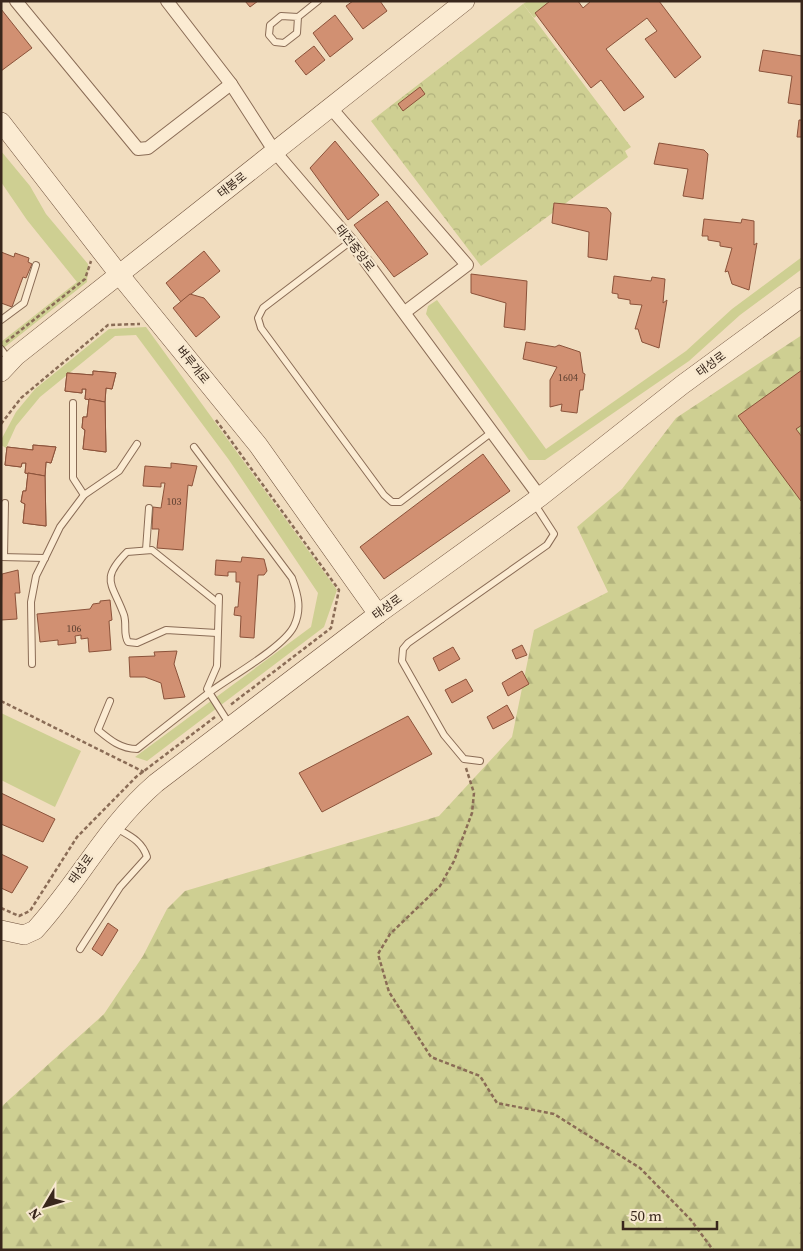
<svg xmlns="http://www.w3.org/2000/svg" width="803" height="1251" viewBox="0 0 803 1251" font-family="'Source Serif 4','Noto Sans KR',serif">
<defs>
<pattern id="forest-firs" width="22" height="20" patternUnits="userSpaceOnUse" patternTransform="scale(1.25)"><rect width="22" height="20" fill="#cecf92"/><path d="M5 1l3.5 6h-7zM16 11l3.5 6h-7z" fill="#b2b27d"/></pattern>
<pattern id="park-crowns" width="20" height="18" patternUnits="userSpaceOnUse" patternTransform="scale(1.25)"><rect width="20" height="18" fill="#cecf92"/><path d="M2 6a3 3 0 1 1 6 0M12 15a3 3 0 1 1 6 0" fill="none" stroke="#b2b27d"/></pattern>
</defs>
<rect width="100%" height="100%" fill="#f1ddbf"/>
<g fill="#cecf92">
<polygon points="528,1 555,1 534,18 523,4"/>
<polygon points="1,151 30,186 46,214 88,264 87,282 1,350 1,342 77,282 27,220 1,182"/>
<polygon points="802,257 802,269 740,315 689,361 545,460 529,460 426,314 428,306 437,300 546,449 686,351 732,309"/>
<polygon points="146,327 337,590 324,627 147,761 135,757 311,627 318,593 229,460 136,335 115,336 40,397 16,426 6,448 1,445 1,440 16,412 35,389 109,329"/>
<polygon points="1,713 81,751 55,807 1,780"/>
</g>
<polygon fill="url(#forest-firs)" points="802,335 802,1250 1,1250 1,1107 104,1014 143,956 167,909 185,891 439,816 512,737 534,630 608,592 577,527 622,489 676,418"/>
<polygon fill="url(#park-crowns)" points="523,4 631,147 625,151 628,157 481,266 371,121"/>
<g fill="#d19072" stroke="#8b523a">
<polygon points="245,1 258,1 250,7"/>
<polygon points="353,1 380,1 387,11 363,29 346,6"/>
<polygon points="550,1 578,1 583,8 591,1 659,1 701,57 675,78 645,39 657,31 647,18 606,49 644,97 624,111 601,80 591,88 535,13"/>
<polygon points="1,9 32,48 1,71"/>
<polygon points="335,15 353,39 330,57 313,33"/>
<polygon points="314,46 325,60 306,75 295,61"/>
<polygon points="763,50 802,56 802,105 788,103 792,76 759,71"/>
<polygon points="420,87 425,94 403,111 398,104"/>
<polygon points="799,120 802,120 802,137 797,137"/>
<polygon points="335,141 379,195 348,220 310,168"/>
<polygon points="659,143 704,150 708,154 703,199 683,196 688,169 654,164"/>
<polygon points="387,201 428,254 394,277 354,225"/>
<polygon points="554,203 607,208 611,213 607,260 588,257 589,232 552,223"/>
<polygon points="704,219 741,223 742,219 754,221 754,245 757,243 749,290 732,284 728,271 725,272 732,248 720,246 720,242 708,240 708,236 702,236"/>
<polygon points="204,251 220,271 181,302 166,283"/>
<polygon points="1,252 14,257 15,253 29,258 28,262 32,264 26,278 23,277 12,307 1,303"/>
<polygon points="471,274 527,281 525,330 504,327 506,303 471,293"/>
<polygon points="614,276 651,281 652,277 665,279 663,303 667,300 659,348 642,342 638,329 635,329 642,305 630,304 630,300 618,298 618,294 612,293"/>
<polygon points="190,294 204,298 220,317 196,337 173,308"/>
<polygon points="526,342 555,347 559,345 580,352 583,373 585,374 583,390 580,390 577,413 561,411 562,404 550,407 550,380 557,367 523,359"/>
<polygon points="802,370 802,425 796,429 802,437 801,501 738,416"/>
<polygon points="93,371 116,373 112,389 106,388 105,402 85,399 86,389 82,389 82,393 65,391 67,373 93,375"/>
<polygon points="93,371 116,373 112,389 106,388 105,402 85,399 86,389 82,389 82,393 65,391 67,373 93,375"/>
<polygon points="89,399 105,402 106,452 83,449 85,430 82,428 83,417 87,417"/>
<polygon points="89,399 105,402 106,452 83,449 85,430 82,428 83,417 87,417"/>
<polygon points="33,445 56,447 51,463 46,462 45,476 25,473 26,463 22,463 21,467 5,465 7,447 33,450"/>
<polygon points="33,445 56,447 51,463 46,462 45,476 25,473 26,463 22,463 21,467 5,465 7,447 33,450"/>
<polygon points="483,454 510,491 384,579 360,547"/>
<polygon points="171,463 197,466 192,486 188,485 183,550 157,548 159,529 152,529 153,507 161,508 165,483 161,483 161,487 143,486 145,466 171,468"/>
<polygon points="28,473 45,476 46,526 23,523 25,504 21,502 23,491 26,491"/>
<polygon points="28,473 45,476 46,526 23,523 25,504 21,502 23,491 26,491"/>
<polygon points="242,557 264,559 267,571 264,575 258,575 254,638 240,637 241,616 234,615 235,607 238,607 240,582 236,582 236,572 228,572 228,576 215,575 216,560 241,562"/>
<polygon points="18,570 20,593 15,593 17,619 1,620 2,574"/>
<polygon points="110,600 112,620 109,621 111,650 89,652 88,638 81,639 81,635 75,636 76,643 58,645 58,640 40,642 37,614 90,609 93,604 100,603 100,601"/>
<polygon points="522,645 527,655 516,659 512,650"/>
<polygon points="453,647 460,659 439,671 433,658"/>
<polygon points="177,651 174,664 185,697 164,699 161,683 145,677 130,677 129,657 155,656 154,652"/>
<polygon points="522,671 529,684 508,696 502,683"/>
<polygon points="466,679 473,691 452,703 445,690"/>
<polygon points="507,705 514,718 493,729 487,717"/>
<polygon points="408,716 432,754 322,812 299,773"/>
<polygon points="1,793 55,819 43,842 1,824"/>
<polygon points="1,854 28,867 12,893 1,888"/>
<polygon points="108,923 118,930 102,956 92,949"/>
</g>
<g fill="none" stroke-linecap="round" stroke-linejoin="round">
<g stroke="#8a6c56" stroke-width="8">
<g id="lane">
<polyline points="298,17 297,33 284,43 275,42 269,35 270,25 281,16 298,17 318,1"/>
<polyline points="351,241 263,308 258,318 261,328 384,495 392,502 400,502 492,432"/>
<polyline points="1,320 24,303 36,265"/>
<polyline points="1,349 10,361"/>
<polyline points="73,403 73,478 84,495"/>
<polyline points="146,550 149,508"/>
<polyline points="1,557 45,558"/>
<polyline points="4,557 5,503"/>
<polyline points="219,597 217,666 207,689 230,725"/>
<path d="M217 633 166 630 137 643 128 642C123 634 127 625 124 615 113 584 99 580 127 552L152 550 218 603"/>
<polyline points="32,664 31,602 36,576 45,558 60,527 84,495 119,471 137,444"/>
<path d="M110 701 98 730C110 740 121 749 137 749 161 730 185 711 210 692 230 677 284 647 294 626 302 609 298 595 292 578L194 447"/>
<polyline points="480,761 464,759 444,735 402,661 403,649 408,643 547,545 554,534 534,503"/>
<path d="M80 949 120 887 147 857C142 841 130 836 116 828"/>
</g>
</g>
<g stroke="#8a6c56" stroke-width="14">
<g id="street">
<polyline points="16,1 138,149 148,148 231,84"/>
<polyline points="167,1 231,84 275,152 351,241 540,497"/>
<polyline points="330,107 467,265 405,312"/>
</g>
</g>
<g stroke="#6c4e39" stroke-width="20">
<g id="secondary">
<polyline points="1,122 118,273 258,445 378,614"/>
<polyline points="1,372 16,356 465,1"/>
<path d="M1 930 24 935 35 930C79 882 105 827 156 783L378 614 540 497 682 385 802 297"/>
</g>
</g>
<g stroke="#8a6c56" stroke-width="2.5" stroke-dasharray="4 2.5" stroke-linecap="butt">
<polyline points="6,342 85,279 91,261"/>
<polyline points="216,420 339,590 331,628 229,706"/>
<polyline points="1,424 21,398 108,325 140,324"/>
<polyline points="1,701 144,772"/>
<polyline points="466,768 474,793 472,813 454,861 440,886 390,934 378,954 389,992 431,1057 480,1076 497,1103 554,1114 640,1168 691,1220 713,1250"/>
<polyline points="1,908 19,916 30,911 77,837 136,777 215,717"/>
</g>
<use href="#lane" stroke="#fbebd2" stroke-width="6"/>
<use href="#street" stroke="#fbebd2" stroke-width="12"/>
<use href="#secondary" stroke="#fbebd2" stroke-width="19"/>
</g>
<g text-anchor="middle" stroke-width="4.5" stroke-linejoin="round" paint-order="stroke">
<g font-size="10" fill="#5f4132">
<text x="568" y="381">1604</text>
<text x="174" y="505">103</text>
<text x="74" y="632">106</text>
</g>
<g font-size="12" fill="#39271c" stroke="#f7e8cf">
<text transform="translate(232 185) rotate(-38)" y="4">태봉로</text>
<text transform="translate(355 248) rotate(52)" y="4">태전중앙로</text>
<text transform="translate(711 364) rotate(-36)" y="4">태성로</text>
<text transform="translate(193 365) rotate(51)" y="4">벼루개로</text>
<text transform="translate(387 607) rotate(-36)" y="4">태성로</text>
<text transform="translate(81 869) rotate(-55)" y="4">태성로</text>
</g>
</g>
<rect width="803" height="1251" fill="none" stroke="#39271c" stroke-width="5"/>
<g transform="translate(45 1206) rotate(232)" stroke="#f7e8cf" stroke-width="4" paint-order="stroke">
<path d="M0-4L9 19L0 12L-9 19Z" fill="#39271c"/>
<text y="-8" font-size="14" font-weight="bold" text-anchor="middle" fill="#39271c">N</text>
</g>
<path d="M623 1221v8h94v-8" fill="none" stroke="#39271c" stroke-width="2.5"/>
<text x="630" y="1221" font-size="15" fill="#39271c" stroke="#f7e8cf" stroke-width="4" paint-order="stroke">50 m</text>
</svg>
